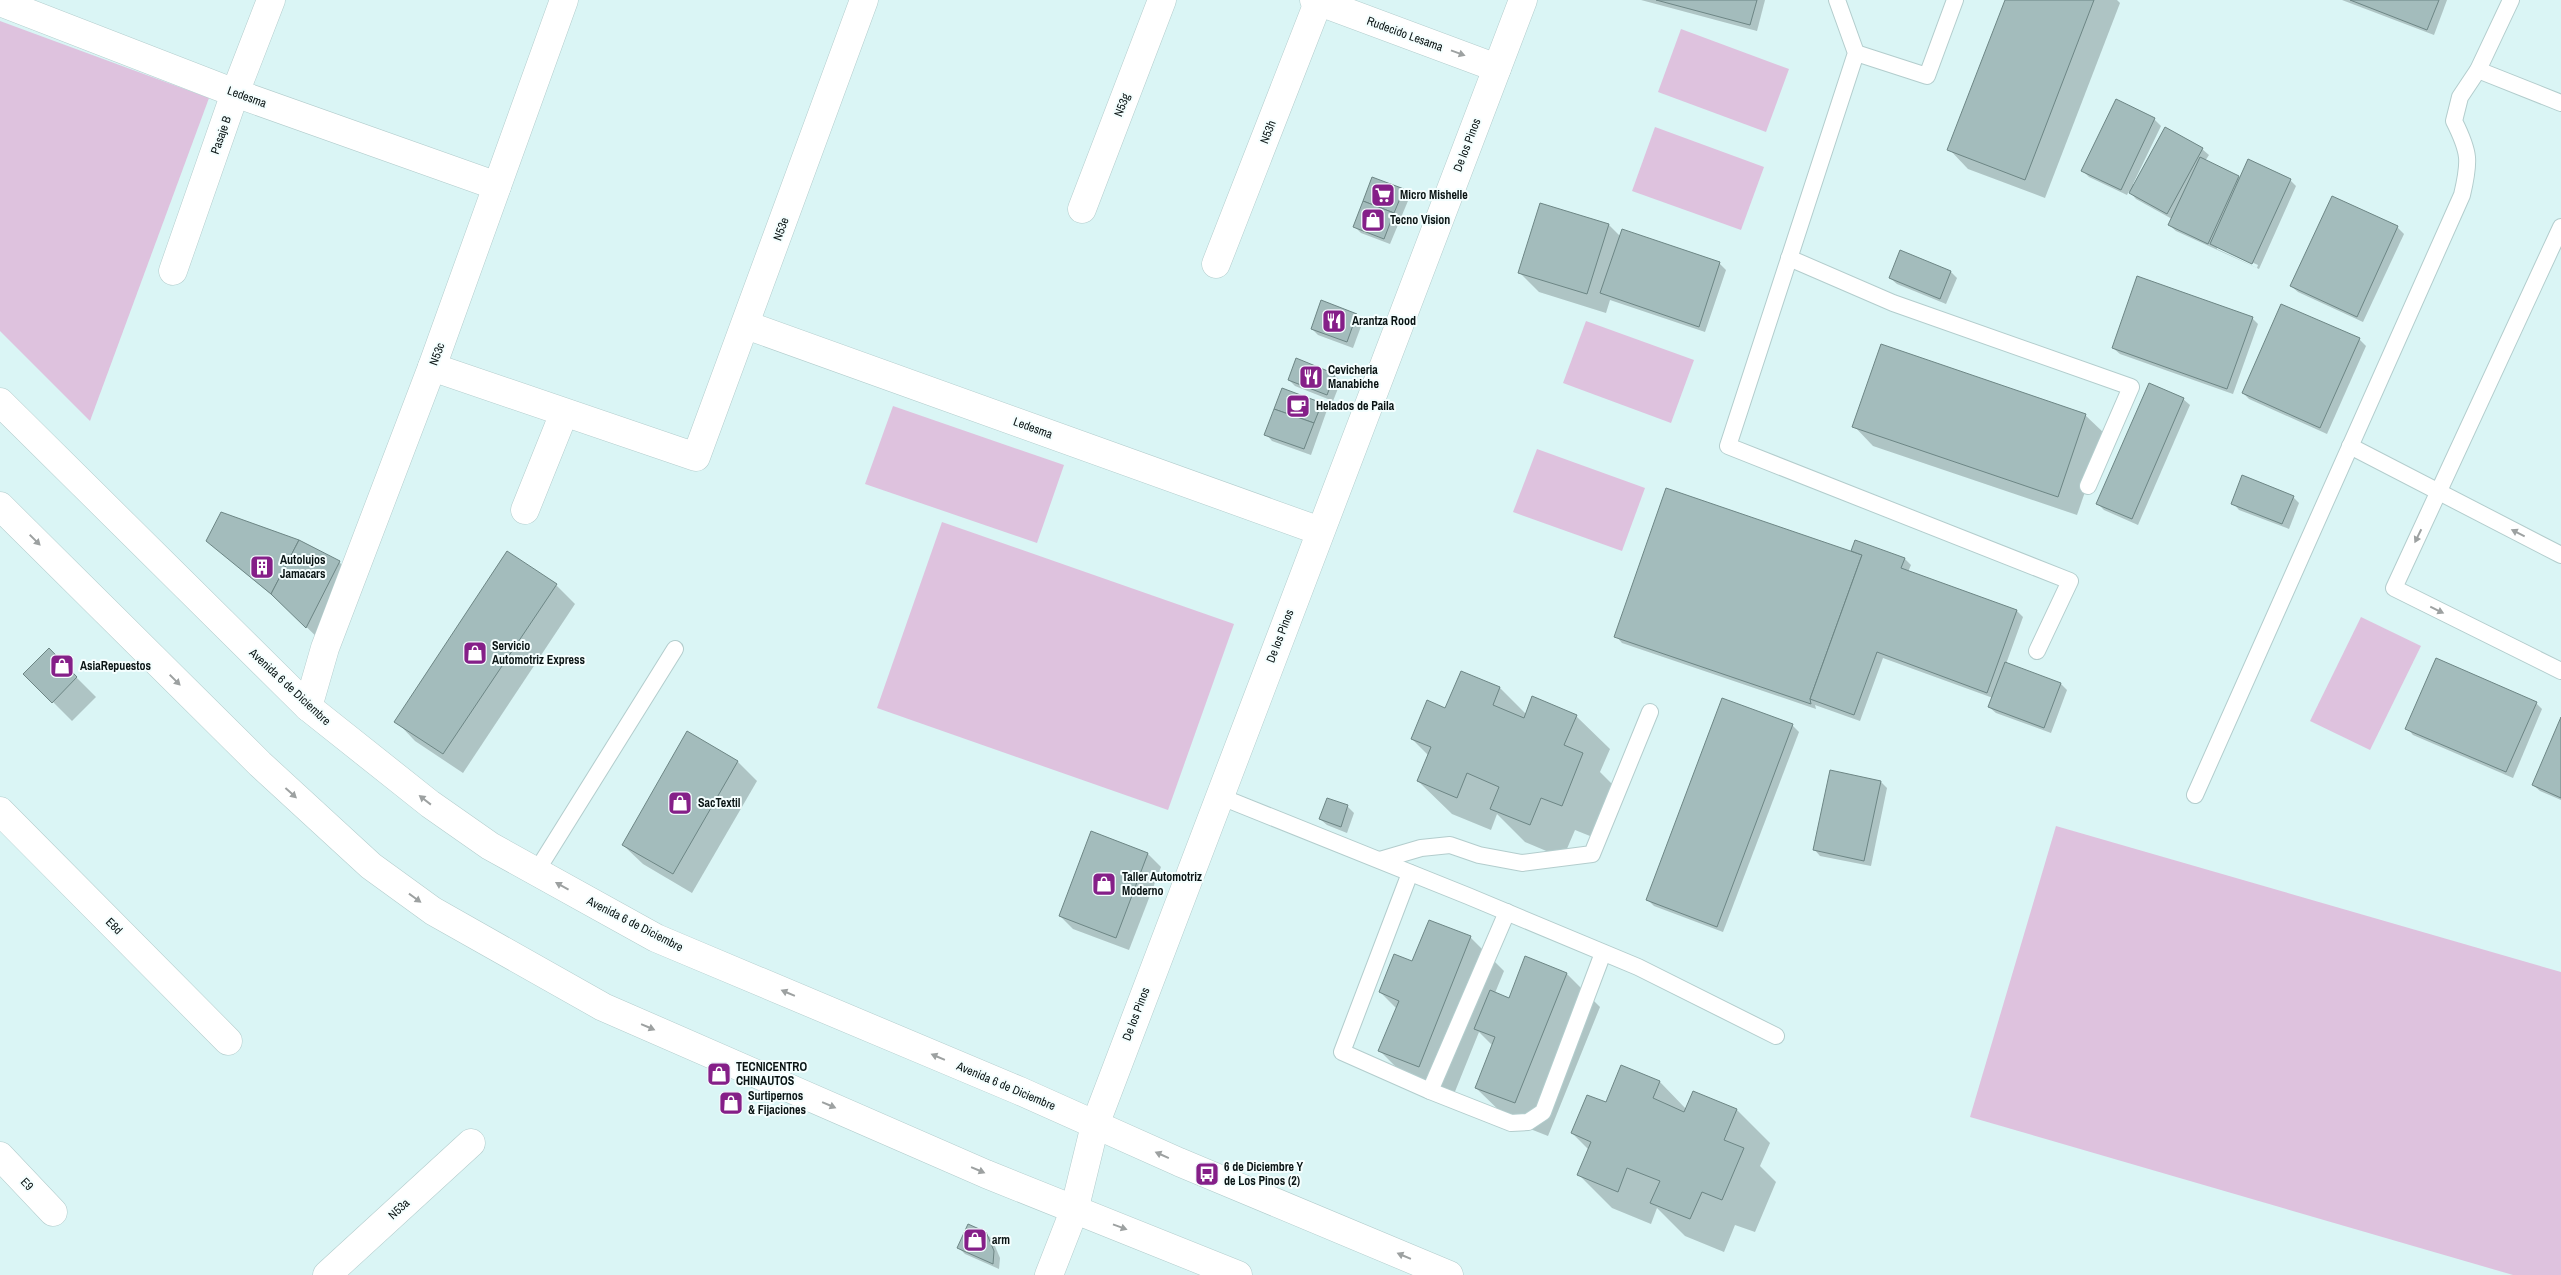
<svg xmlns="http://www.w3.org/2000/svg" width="2561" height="1275" viewBox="0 0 2561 1275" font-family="'Archivo Narrow',sans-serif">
<rect width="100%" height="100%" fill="#daf5f5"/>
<g fill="#dec2de">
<polygon points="0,21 209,98 90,421 0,331"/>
<polygon points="1681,29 1789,69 1766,132 1658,92"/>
<polygon points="1655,127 1764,167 1741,230 1632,191"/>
<polygon points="1586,321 1694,360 1671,423 1563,383"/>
<polygon points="893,406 1064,465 1037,543 865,484"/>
<polygon points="1537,449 1645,488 1622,551 1513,512"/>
<polygon points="942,522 1234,624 1168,810 877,708"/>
<polygon points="2361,617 2421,646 2370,750 2310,721"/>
<polygon points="2056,826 2561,972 2561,1275 2513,1275 1970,1117"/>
</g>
<g fill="#0003" fill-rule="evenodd">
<polygon points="1641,0 1765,0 1757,31"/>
<polygon points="2006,0 2117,0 2120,3 2045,198 1968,169 1949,149"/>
<polygon points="2342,0 2447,0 2434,35"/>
<path d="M2154 119 2161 126 2133 184 2135 185 2202 149 2209 155 2205 161 2241 179 2290 180 2296 186 2259 269 2176 231 2169 225 2172 219 2136 199 2129 191 2127 195 2089 177 2083 171ZM2217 246 2258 265 2257 268 2217 249Z"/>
<polygon points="1403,190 1410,196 1390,244 1361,233 1354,226"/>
<polygon points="2332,197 2397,227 2404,234 2363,322 2298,292 2291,286"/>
<polygon points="1609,225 1620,236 1719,263 1726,270 1705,332 1610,300 1606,313 1539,292 1520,273"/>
<polygon points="1951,272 1957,278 1946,304 1897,284 1890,278"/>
<polygon points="2282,306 2359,339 2366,346 2327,434 2249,399 2243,393"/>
<polygon points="1356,315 1363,321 1353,348 1318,335 1312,329"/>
<polygon points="2252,318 2258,324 2233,394 2120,354 2113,348"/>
<polygon points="1334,375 1341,381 1333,401 1295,386 1289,380"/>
<polygon points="2183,399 2190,405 2138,525 2104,510 2098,504"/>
<polygon points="1321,404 1327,410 1311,455 1272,441 1266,434"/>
<polygon points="2085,415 2105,434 2077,515 1873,446 1854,426"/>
<polygon points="2293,497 2299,503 2289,529 2239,510 2233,503"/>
<polygon points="207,541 339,562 359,581 326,646 286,607"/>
<polygon points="1856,541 1905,559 1911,565 1908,572 2017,611 2023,617 2006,664 2061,684 2067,690 2051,733 1996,713 1989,707 1993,698 1883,658 1860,721 1815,705 1816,709 1622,643 1616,636 1852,552"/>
<polygon points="556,585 575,604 463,773 415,741 396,721"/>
<polygon points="49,650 96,697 72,721 25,674"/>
<polygon points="1500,688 1526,714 1576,716 1610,749 1600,772 1616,788 1595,838 1575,830 1563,858 1525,842 1497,814 1491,830 1452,814 1418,781 1429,756 1412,739 1446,710"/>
<polygon points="2536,703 2542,709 2513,778 2413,735 2407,728"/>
<polygon points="2561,720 2561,800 2540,791 2533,785"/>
<polygon points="1792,725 1799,732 1723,932 1654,906 1648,900"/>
<polygon points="738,762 757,781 692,893 643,864 623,845"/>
<polygon points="1831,771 1881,782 1887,788 1871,866 1820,856 1814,849"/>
<polygon points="1347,806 1354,813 1347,833 1327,825 1320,819"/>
<polygon points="1148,854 1161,867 1129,950 1073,929 1060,916"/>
<polygon points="1430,922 1471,938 1504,971 1495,993 1509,999 1567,974 1600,1007 1548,1136 1510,1121 1476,1088 1493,1046 1479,1032 1452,1099 1413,1084 1380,1051 1397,1009 1380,992 1413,962"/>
<polygon points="1622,1066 1660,1082 1686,1109 1693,1092 1737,1110 1770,1143 1760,1166 1776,1182 1755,1232 1735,1225 1724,1252 1685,1236 1657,1208 1651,1224 1612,1208 1579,1175 1589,1150 1572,1133 1606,1104"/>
<polygon points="985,1233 992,1239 1000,1258 999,1269 965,1254 959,1248"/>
</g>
<g fill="#a3bcbc" stroke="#6d8685">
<polygon points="1656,0 1757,0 1750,25"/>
<polygon points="2005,0 2094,0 2025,180 1947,150"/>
<polygon points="2350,0 2439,0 2427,30"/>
<polygon points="2116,99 2155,118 2121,190 2081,171"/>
<polygon points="2165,127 2203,148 2167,214 2129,193"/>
<polygon points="2200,157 2239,176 2208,244 2168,225"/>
<polygon points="2248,159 2291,179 2252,264 2210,244"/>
<polygon points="1372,177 1404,189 1394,213 1363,201"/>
<polygon points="2332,196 2398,226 2357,317 2290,286"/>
<polygon points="1363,201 1394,213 1384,239 1353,227"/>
<polygon points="1540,203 1609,224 1587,294 1518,273"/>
<polygon points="1622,229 1720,262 1699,327 1600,293"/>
<polygon points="1900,250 1951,271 1940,299 1889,278"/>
<polygon points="2137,276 2253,317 2227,389 2112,348"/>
<polygon points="1321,300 1357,314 1347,342 1311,329"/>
<polygon points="2281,304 2360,338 2320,428 2242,393"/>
<polygon points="1881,344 2086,414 2058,497 1852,427"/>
<polygon points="1296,358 1335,374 1327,395 1288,380"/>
<polygon points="2149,383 2184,398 2132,519 2096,504"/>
<polygon points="1282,388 1322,403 1314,423 1274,409"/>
<polygon points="1274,409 1314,423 1304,449 1264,435"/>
<polygon points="2242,475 2294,496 2282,524 2231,504"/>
<polygon points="1666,488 1862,555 1810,699 1811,704 1614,637"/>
<polygon points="221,512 299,540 271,594 206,541"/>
<polygon points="299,540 340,561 306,628 271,594"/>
<polygon points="1855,540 1905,558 1901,568 2017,610 1987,693 1877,652 1854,715 1810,699 1862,555 1851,551"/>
<polygon points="507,551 557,584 443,754 394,722"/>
<polygon points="49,648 77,677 52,703 23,674"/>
<polygon points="2436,658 2537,702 2506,772 2405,729"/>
<polygon points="2005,662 2061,683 2044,728 1988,707"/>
<polygon points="1461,671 1500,687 1493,705 1524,718 1532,696 1577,715 1564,745 1583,753 1562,806 1541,798 1530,825 1490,809 1499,787 1467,773 1457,798 1417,781 1431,747 1411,739 1427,700 1445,708"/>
<polygon points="1722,698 1793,724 1717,927 1646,900"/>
<polygon points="2561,717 2561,798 2532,785"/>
<polygon points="687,731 738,761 673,874 622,845"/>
<polygon points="1830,770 1881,781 1864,861 1813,850"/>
<polygon points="1327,798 1348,805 1341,827 1319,819"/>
<polygon points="1091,831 1148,853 1116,938 1059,916"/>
<polygon points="1429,920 1471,936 1419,1067 1378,1051 1399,1001 1379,992 1394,954 1412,961"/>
<polygon points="1525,956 1567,973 1515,1103 1475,1088 1495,1037 1474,1029 1490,990 1509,998"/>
<polygon points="1621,1065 1660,1081 1653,1098 1684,1112 1693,1091 1737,1109 1724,1140 1744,1148 1722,1200 1702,1192 1690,1219 1650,1203 1660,1181 1627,1168 1618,1192 1577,1175 1591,1142 1571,1133 1587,1095 1606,1102"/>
<polygon points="968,1224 986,1232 994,1251 993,1264 957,1248"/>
</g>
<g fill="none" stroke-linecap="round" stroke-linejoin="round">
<g stroke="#b3cdcd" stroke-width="18">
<g id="service">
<polyline points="1837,0 1856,53 1728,446 2070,581 2037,651"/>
<polyline points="1856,53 1927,76 1955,0"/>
<polyline points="2478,70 2561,103"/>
<polyline points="2561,227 2394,588 2561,671"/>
<polyline points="1789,258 1893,303 2131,387 2088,486"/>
<polyline points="2350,446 2561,555"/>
<path d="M2195 795 2462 195C2470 161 2470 153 2454 121L2460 97 2478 70 2511 0"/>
<polyline points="1219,796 1468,896 1638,967 1776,1036"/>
<polyline points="1380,860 1421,848 1450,845 1479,855 1522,863 1592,854 1650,712"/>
<polyline points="536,872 675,649"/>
<polyline points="1410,873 1342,1052 1430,1091 1511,1123 1528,1122 1543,1112 1603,953"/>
<polyline points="1430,1091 1507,912"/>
</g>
</g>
<g stroke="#b3cdcd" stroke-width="29">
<g id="minor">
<polyline points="1314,0 1497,68"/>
<polyline points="0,2 235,93 497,186"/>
<polyline points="1082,209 1162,0"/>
<polyline points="1216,264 1319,0"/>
<polyline points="173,271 235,93 271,0"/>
<polyline points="746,325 1320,531"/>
<polyline points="432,367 696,457 864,0"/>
<polyline points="525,510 564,413"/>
<polyline points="308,707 325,648 432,367 564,0"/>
<polyline points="0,811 228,1041"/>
<polyline points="0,1156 53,1212"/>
<polyline points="327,1275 471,1143"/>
</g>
</g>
<g stroke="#b3cdcd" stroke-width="29">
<polyline id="tertiary" points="1049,1275 1074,1211 1095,1125 1523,0"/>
</g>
<g stroke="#b3cdcd" stroke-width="29">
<g id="primary">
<polyline points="0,402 308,707 430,804 490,846 656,938 1020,1091 1179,1162 1449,1275"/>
<polyline points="0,506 260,764 371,866 433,911 603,1007 986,1174 1238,1275"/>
</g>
</g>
<use href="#service" stroke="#fff" stroke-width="16"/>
<use href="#minor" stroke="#fff" stroke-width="28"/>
<use href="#tertiary" stroke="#fff" stroke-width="28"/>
<use href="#primary" stroke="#fff" stroke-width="28"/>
</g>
<defs><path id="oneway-solid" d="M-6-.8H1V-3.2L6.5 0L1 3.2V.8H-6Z" transform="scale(1.25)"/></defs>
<g fill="#9da1a1">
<use href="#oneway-solid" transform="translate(1458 53) rotate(20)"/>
<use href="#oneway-solid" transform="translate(2518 533) rotate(-153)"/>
<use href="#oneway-solid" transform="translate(2418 536) rotate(116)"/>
<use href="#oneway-solid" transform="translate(35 540) rotate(45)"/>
<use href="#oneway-solid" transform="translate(2437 610) rotate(26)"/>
<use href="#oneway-solid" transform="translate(175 680) rotate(45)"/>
<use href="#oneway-solid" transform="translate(291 793) rotate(42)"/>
<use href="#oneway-solid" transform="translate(425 800) rotate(-142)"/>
<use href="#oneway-solid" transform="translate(562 886) rotate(-151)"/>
<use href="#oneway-solid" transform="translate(415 898) rotate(36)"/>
<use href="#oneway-solid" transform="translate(788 993) rotate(-157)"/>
<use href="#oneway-solid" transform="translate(648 1027) rotate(23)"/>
<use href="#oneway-solid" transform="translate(938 1057) rotate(-157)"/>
<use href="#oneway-solid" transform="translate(829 1105) rotate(23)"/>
<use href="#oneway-solid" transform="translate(1162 1155) rotate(-156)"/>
<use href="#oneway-solid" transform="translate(978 1170) rotate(23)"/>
<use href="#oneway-solid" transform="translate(1120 1227) rotate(20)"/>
<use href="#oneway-solid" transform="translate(1404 1256) rotate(-157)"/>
</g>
<defs>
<g id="supermarket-square" transform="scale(1.25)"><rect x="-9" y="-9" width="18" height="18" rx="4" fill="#851f88" stroke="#f4fefe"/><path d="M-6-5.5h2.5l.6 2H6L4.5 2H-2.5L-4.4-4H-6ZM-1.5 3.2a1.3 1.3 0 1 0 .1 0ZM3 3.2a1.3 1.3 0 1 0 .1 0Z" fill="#fff"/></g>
<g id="shop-square" transform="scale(1.25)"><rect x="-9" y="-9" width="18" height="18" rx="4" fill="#851f88" stroke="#f4fefe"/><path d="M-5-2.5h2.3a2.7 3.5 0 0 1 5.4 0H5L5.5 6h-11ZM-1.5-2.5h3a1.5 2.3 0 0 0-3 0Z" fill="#fff"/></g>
<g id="restaurant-square" transform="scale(1.25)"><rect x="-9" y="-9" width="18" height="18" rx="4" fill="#851f88" stroke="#f4fefe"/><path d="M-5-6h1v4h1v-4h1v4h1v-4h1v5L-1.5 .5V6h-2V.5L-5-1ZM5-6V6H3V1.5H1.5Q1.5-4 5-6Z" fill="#fff"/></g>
<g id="cafe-square" transform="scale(1.25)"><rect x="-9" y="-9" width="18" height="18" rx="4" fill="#851f88" stroke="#f4fefe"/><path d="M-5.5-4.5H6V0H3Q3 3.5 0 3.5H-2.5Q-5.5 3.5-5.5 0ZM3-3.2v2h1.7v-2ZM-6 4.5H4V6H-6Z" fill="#fff"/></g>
<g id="building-square" transform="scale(1.25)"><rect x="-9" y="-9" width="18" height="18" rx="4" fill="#851f88" stroke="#f4fefe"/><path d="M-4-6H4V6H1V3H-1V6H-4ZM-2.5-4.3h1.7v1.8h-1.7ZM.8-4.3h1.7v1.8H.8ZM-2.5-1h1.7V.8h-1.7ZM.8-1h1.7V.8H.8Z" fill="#fff"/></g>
<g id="bus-square" transform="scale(1.25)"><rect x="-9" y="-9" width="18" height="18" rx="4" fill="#851f88" stroke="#f4fefe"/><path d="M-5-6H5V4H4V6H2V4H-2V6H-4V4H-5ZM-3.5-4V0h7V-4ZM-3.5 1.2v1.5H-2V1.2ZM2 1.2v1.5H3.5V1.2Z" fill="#fff"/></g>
</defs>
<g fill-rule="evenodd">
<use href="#supermarket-square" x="1383" y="195"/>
<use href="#shop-square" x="1373" y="220"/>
<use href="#restaurant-square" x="1334" y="321"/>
<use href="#restaurant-square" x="1311" y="377"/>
<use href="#cafe-square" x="1298" y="406"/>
<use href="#building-square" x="262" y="567"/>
<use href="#shop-square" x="475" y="653"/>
<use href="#shop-square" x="62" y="666"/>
<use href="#shop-square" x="680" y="803"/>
<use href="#shop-square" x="1104" y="884"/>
<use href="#shop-square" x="719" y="1074"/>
<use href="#shop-square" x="731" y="1103"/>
<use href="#bus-square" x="1207" y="1174"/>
<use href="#shop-square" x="975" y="1240"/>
</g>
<g text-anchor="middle" stroke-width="4" stroke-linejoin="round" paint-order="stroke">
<g font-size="12" fill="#0a1414" stroke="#f4fefe">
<text transform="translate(1405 34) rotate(20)" y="4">Rudecido Lesama</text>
<text transform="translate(247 97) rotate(20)" y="4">Ledesma</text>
<text transform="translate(1122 105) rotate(-69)" y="4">N53g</text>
<text transform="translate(1268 132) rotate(-69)" y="4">N53h</text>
<text transform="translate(221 135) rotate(-71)" y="4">Pasaje B</text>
<text transform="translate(1467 145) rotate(-69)" y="4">De los Pinos</text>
<text transform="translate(781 229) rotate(-70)" y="4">N53e</text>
<text transform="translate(437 354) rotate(-70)" y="4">N53c</text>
<text transform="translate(1033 428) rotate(20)" y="4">Ledesma</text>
<text transform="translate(1280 636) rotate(-69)" y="4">De los Pinos</text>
<text transform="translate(290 687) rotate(43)" y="4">Avenida 6 de Diciembre</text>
<text transform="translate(635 924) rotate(27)" y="4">Avenida 6 de Diciembre</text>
<text transform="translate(114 926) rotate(45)" y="4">E8d</text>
<text transform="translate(1136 1014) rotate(-69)" y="4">De los Pinos</text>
<text transform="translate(1006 1086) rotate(23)" y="4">Avenida 6 de Diciembre</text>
<text transform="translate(27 1184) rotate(46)" y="4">E9</text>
<text transform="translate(399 1209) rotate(-43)" y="4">N53a</text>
</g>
<g font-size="12" font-weight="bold" fill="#0a1414" stroke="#f4fefe" text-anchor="start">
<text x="1400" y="199">Micro Mishelle</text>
<text x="1390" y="224">Tecno Vision</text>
<text x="1352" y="325">Arantza Rood</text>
<text x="1328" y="374">Cevicheria<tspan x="1328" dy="14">Manabiche</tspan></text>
<text x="1316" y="410">Helados de Paila</text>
<text x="280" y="564">Autolujos<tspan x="280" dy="14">Jamacars</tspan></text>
<text x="492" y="650">Servicio<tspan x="492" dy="14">Automotriz Express</tspan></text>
<text x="80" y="670">AsiaRepuestos</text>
<text x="698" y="807">SacTextil</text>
<text x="1122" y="881">Taller Automotriz<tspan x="1122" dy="14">Moderno</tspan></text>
<text x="736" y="1071">TECNICENTRO<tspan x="736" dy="14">CHINAUTOS</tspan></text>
<text x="748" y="1100">Surtipernos<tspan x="748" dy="14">&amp; Fijaciones</tspan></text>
<text x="1224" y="1171">6 de Diciembre Y<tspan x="1224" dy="14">de Los Pinos (2)</tspan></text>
<text x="992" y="1244">arm</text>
</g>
</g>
</svg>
